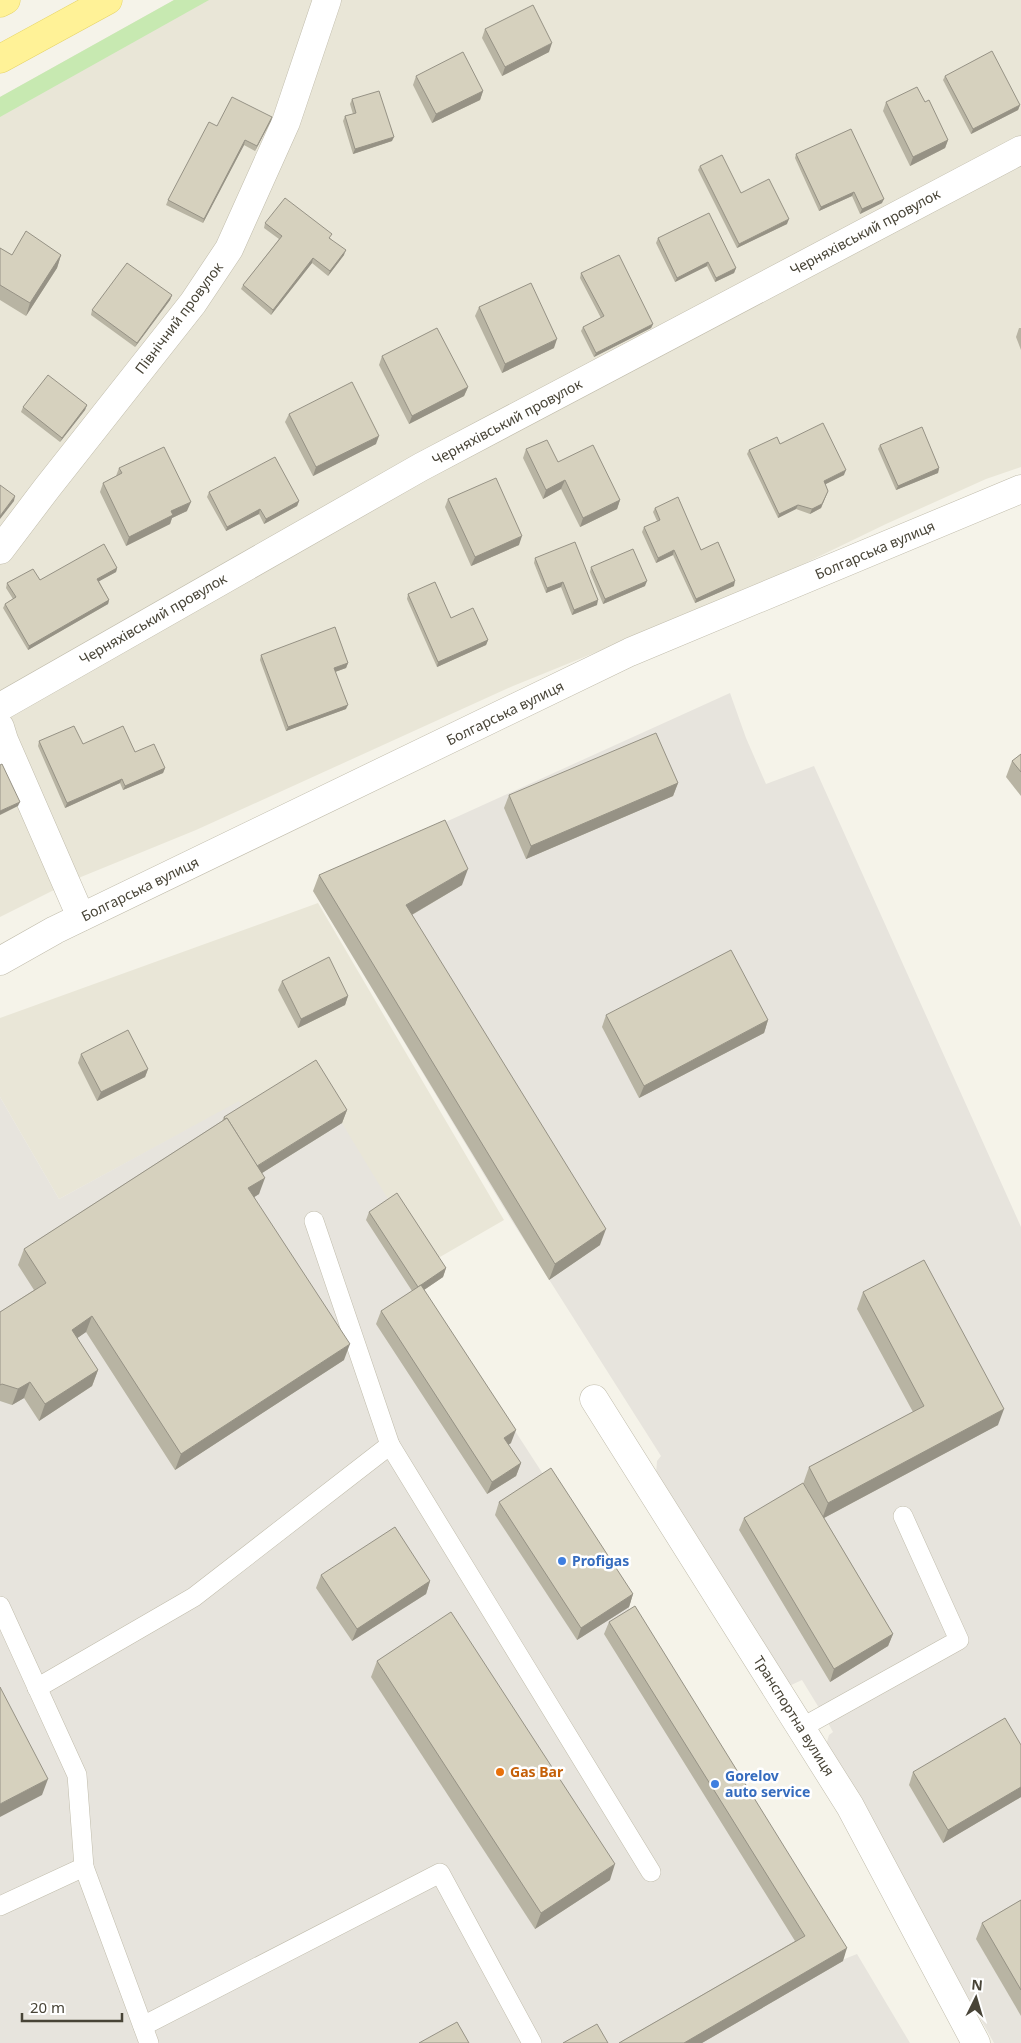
<svg xmlns="http://www.w3.org/2000/svg" width="1021" height="2043" viewBox="0 0 1021 2043" font-family="'Noto Sans',sans-serif">
<rect width="100%" height="100%" fill="#f5f3e9"/>
<g fill="#e9e6d7">
<polygon points="174,0 1021,0 1021,467 986,479 886,524 793,569 641,634 513,686 196,830 76,879 0,917 0,97"/>
<polygon points="318,903 504,1220 433,1261 391,1204 245,1114 239,1102 59,1199 0,1097 0,1018"/>
</g>
<g fill="#e7e4dd">
<polygon points="730,693 746,738 766,784 814,766 1021,1227 1021,2043 994,2043 826,1745 829,1735 833,1732 827,1721 802,1680 787,1687 656,1475 657,1461 661,1456 510,1218 313,891 439,825"/>
<polygon points="311,1072 391,1204 443,1277 424,1290 629,1607 630,1619 842,1960 857,1954 910,2043 0,2043 0,1097 59,1199 239,1101 245,1114"/>
</g>
<polygon fill="#c7e9b1" points="174,0 209,0 0,117 0,97"/>
<g fill="none" stroke-linecap="round" stroke-linejoin="round">
<g stroke="#c0bcab" stroke-width="20">
<g id="lane">
<polyline points="314,1221 390,1445"/>
<polyline points="0,1606 77,1775 84,1867 149,2043"/>
<polyline points="37,1688 194,1597 390,1445 651,1872"/>
<polyline points="801,1728 959,1640 903,1516"/>
<polyline points="0,1906 84,1867"/>
<polyline points="143,2026 440,1873 532,2043"/>
</g>
</g>
<g stroke="#c0bcab" stroke-width="29">
<g id="street">
<polyline points="0,550 47,488 193,303 229,249 286,122 327,0"/>
<polyline points="0,707 421,467 1021,150"/>
<polyline points="0,727 4,740 81,917"/>
<polyline points="0,961 55,930 630,652 1021,489"/>
<polyline points="594,1399 850,1806 976,2043"/>
</g>
</g>
<g stroke="#e5d366" stroke-width="29">
<g id="primary">
<polyline points="0,3 6,0"/>
<polyline points="0,59 108,0"/>
</g>
</g>
<use href="#lane" stroke="#fff" stroke-width="19"/>
<use href="#street" stroke="#fff" stroke-width="28"/>
<use href="#primary" stroke="#fff297" stroke-width="28"/>
</g>
<g fill="#b8b4a3">
<polygon points="485,29 549,52 502,76 482,38"/>
<polygon points="416,76 483,91 480,100 432,123 413,85"/>
<polygon points="945,76 1020,105 1018,110 971,134 943,80"/>
<polygon points="352,99 392,141 353,154 343,121 345,116 353,114 350,104"/>
<polygon points="886,102 925,102 948,140 945,148 910,166 883,111"/>
<polygon points="272,117 255,151 244,145 203,223 166,205 168,200 217,126"/>
<polygon points="796,154 882,203 860,214 852,196 819,211 795,158"/>
<polygon points="700,166 741,193 787,224 737,248 698,170"/>
<polygon points="265,223 330,238 344,255 328,276 312,263 271,315 241,289 243,285 279,239 264,228"/>
<polygon points="658,238 736,268 734,273 715,282 707,266 675,282 656,243"/>
<polygon points="0,248 12,255 61,255 57,268 26,316 0,300"/>
<polygon points="581,273 653,324 651,328 594,357 581,331 583,327 601,318 580,278"/>
<polygon points="172,295 170,300 135,347 91,315 92,310"/>
<polygon points="479,307 554,348 502,373 475,316"/>
<polygon points="1019,328 1021,328 1021,350 1016,337"/>
<polygon points="382,356 468,387 464,396 409,424 379,365"/>
<polygon points="87,405 85,410 60,442 21,412 23,407"/>
<polygon points="289,414 376,444 313,476 285,422"/>
<polygon points="780,444 844,475 825,484 828,491 821,508 810,514 796,509 778,518 747,454 749,450"/>
<polygon points="880,445 939,468 938,473 896,490 878,449"/>
<polygon points="526,449 558,462 620,500 617,509 580,527 561,489 543,499 523,458"/>
<polygon points="119,468 187,511 172,518 170,524 126,546 100,492 103,483 116,476"/>
<polygon points="209,492 299,501 297,506 264,524 259,514 226,531 207,497"/>
<polygon points="448,499 519,545 471,566 445,507"/>
<polygon points="655,508 701,550 734,586 695,603 673,555 656,563 642,532 644,527 657,521 653,512"/>
<polygon points="535,558 597,605 572,615 561,587 546,593 534,563"/>
<polygon points="591,567 645,586 603,604 590,572"/>
<polygon points="117,568 116,572 99,581 109,600 108,604 28,650 3,608 5,604 13,599 6,588 7,583 40,580"/>
<polygon points="408,594 451,618 488,640 486,645 437,667 407,599"/>
<polygon points="261,655 348,663 346,668 335,672 346,709 286,731 260,660"/>
<polygon points="39,741 83,744 135,752 165,768 163,773 123,790 120,783 65,808 38,746"/>
<polygon points="1021,754 1021,796 1006,777 1012,761"/>
<polygon points="678,783 673,796 526,859 504,808 509,795"/>
<polygon points="319,875 462,885 412,915 600,1245 549,1280 313,891"/>
<polygon points="282,981 348,996 345,1005 298,1028 278,990"/>
<polygon points="606,1015 768,1020 764,1033 639,1098 602,1027"/>
<polygon points="81,1054 148,1069 145,1077 97,1101 78,1063"/>
<polygon points="347,1110 342,1123 262,1173 259,1194 254,1197 344,1360 175,1470 86,1332 77,1338 98,1370 92,1386 39,1421 24,1398 12,1405 0,1401 0,1312 34,1290 18,1265 24,1249 222,1121 224,1117"/>
<polygon points="369,1212 446,1268 443,1277 424,1290 511,1443 508,1445 521,1463 516,1476 487,1494 376,1324 381,1311 412,1291 366,1220"/>
<polygon points="863,1292 998,1425 824,1518 893,1634 888,1646 830,1682 739,1530 744,1518 808,1491 803,1484 809,1467 913,1412 857,1309"/>
<polygon points="499,1502 633,1594 629,1607 577,1640 495,1515"/>
<polygon points="321,1575 430,1581 426,1594 352,1641 316,1588"/>
<polygon points="609,1622 843,1961 702,2043 619,2043 795,1941 604,1634"/>
<polygon points="377,1661 610,1880 535,1929 371,1677"/>
<polygon points="1021,1745 1021,1797 943,1843 909,1785 913,1772"/>
<polygon points="1021,1900 1021,2016 976,1939 982,1923"/>
</g>
<g fill="#969285">
<polygon points="552,43 549,52 502,76 505,67"/>
<polygon points="483,91 480,100 432,123 436,114"/>
<polygon points="1020,105 1018,110 971,134 973,129"/>
<polygon points="272,117 271,121 255,151 257,146"/>
<polygon points="394,137 392,141 353,154 355,149"/>
<polygon points="245,140 244,145 203,223 204,219"/>
<polygon points="948,140 945,148 910,166 913,157"/>
<polygon points="854,192 852,196 819,211 821,207"/>
<polygon points="884,199 882,203 860,214 862,209"/>
<polygon points="789,219 787,224 737,248 739,244"/>
<polygon points="346,250 344,255 328,276 330,271"/>
<polygon points="61,255 57,268 26,316 30,303"/>
<polygon points="313,258 312,263 271,315 273,310"/>
<polygon points="708,262 707,266 675,282 677,278"/>
<polygon points="736,268 734,273 715,282 716,278"/>
<polygon points="172,295 170,300 135,347 137,343"/>
<polygon points="653,324 651,328 594,357 596,353"/>
<polygon points="557,339 554,348 502,373 505,364"/>
<polygon points="468,387 464,396 409,424 412,416"/>
<polygon points="87,405 85,410 60,442 62,438"/>
<polygon points="379,436 376,444 313,476 316,467"/>
<polygon points="939,468 938,473 896,490 898,486"/>
<polygon points="846,470 844,475 822,486 824,481"/>
<polygon points="565,480 561,489 543,499 546,490"/>
<polygon points="828,491 821,508 810,514 812,509"/>
<polygon points="15,496 14,501 0,519 0,516"/>
<polygon points="620,500 617,509 580,527 583,518"/>
<polygon points="299,501 297,506 264,524 266,519"/>
<polygon points="191,502 187,511 172,518 170,524 126,546 129,537 171,511"/>
<polygon points="798,505 796,509 778,518 779,514"/>
<polygon points="260,509 259,514 226,531 227,527"/>
<polygon points="522,536 519,545 471,566 475,557"/>
<polygon points="674,550 673,555 656,563 658,558"/>
<polygon points="117,568 116,572 96,583 97,579"/>
<polygon points="647,581 645,586 603,604 605,599"/>
<polygon points="735,581 734,586 695,603 696,599"/>
<polygon points="563,582 561,587 546,593 547,588"/>
<polygon points="109,600 108,604 28,650 29,646"/>
<polygon points="598,600 597,605 572,615 574,610"/>
<polygon points="488,640 486,645 437,667 438,662"/>
<polygon points="348,663 346,668 332,673 334,668"/>
<polygon points="348,705 346,709 286,731 288,727"/>
<polygon points="165,768 163,773 123,790 125,786"/>
<polygon points="122,779 120,783 65,808 67,803"/>
<polygon points="678,783 673,796 526,859 531,846"/>
<polygon points="20,802 18,806 0,815 0,811"/>
<polygon points="468,869 462,885 401,921 406,905"/>
<polygon points="348,996 345,1005 298,1028 301,1019"/>
<polygon points="768,1020 764,1033 639,1098 644,1086"/>
<polygon points="148,1069 145,1077 97,1101 101,1092"/>
<polygon points="347,1110 342,1123 251,1180 256,1167"/>
<polygon points="265,1178 259,1194 242,1205 248,1188"/>
<polygon points="606,1229 600,1245 549,1280 555,1264"/>
<polygon points="446,1268 443,1277 415,1296 418,1287"/>
<polygon points="92,1316 86,1332 66,1346 72,1330"/>
<polygon points="350,1344 344,1360 175,1470 181,1454"/>
<polygon points="98,1370 92,1386 39,1421 45,1404"/>
<polygon points="30,1382 24,1398 12,1405 18,1389"/>
<polygon points="1004,1409 998,1425 822,1519 828,1503"/>
<polygon points="516,1430 511,1443 499,1451 504,1438"/>
<polygon points="521,1463 516,1476 487,1494 492,1482"/>
<polygon points="430,1581 426,1594 352,1641 357,1629"/>
<polygon points="633,1594 629,1607 577,1640 581,1628"/>
<polygon points="893,1634 888,1646 830,1682 834,1669"/>
<polygon points="48,1779 42,1795 0,1817 0,1804"/>
<polygon points="1021,1787 1021,1797 943,1843 948,1830"/>
<polygon points="615,1864 610,1880 535,1929 541,1913"/>
<polygon points="847,1948 843,1961 702,2043 684,2043"/>
</g>
<g fill="#d6d1be" stroke="#969285">
<polygon points="533,5 552,43 505,67 485,29"/>
<polygon points="992,51 1020,105 973,129 945,76"/>
<polygon points="463,52 483,91 436,114 416,76"/>
<polygon points="917,87 925,102 929,100 948,140 913,157 886,102"/>
<polygon points="379,91 394,137 355,149 345,116 356,113 352,99"/>
<polygon points="232,97 272,117 257,146 245,140 204,219 168,200 209,122 217,126"/>
<polygon points="851,129 884,199 862,209 854,192 821,207 796,154"/>
<polygon points="722,155 741,193 769,179 789,219 739,244 700,166"/>
<polygon points="285,198 332,234 329,238 346,250 330,271 313,258 273,310 243,285 282,236 265,223"/>
<polygon points="709,213 736,268 716,278 708,262 677,278 658,238"/>
<polygon points="26,231 61,255 30,303 0,285 0,248 12,255"/>
<polygon points="619,255 653,324 596,353 583,327 604,316 581,273"/>
<polygon points="127,263 172,295 137,343 92,310"/>
<polygon points="531,283 557,339 505,364 479,307"/>
<polygon points="437,328 468,387 412,416 382,356"/>
<polygon points="48,375 87,405 62,438 23,407"/>
<polygon points="352,382 379,436 316,467 289,414"/>
<polygon points="823,423 846,470 824,481 828,491 822,504 812,509 798,505 779,514 749,450 777,437 780,444"/>
<polygon points="922,427 939,468 898,486 880,445"/>
<polygon points="547,440 558,462 593,445 620,500 583,518 565,480 546,490 526,449"/>
<polygon points="164,447 191,502 171,511 173,515 129,537 103,483 122,473 119,468"/>
<polygon points="275,457 299,501 266,519 260,509 227,527 209,492"/>
<polygon points="496,478 522,536 475,557 448,499"/>
<polygon points="0,485 15,496 0,516"/>
<polygon points="678,497 701,550 718,542 735,581 696,599 674,550 658,558 644,527 660,520 655,508"/>
<polygon points="575,542 598,600 574,610 563,582 547,588 535,558"/>
<polygon points="104,544 117,568 97,579 109,600 29,646 5,604 16,597 7,583 33,569 40,580"/>
<polygon points="633,549 647,581 605,599 591,567"/>
<polygon points="435,582 451,618 473,608 488,640 438,662 408,594"/>
<polygon points="335,627 348,663 334,668 348,705 288,727 261,655"/>
<polygon points="74,726 83,744 123,726 135,752 154,744 165,768 125,786 122,779 67,803 39,741"/>
<polygon points="656,733 678,783 531,846 509,795"/>
<polygon points="1021,754 1021,772 1012,761"/>
<polygon points="2,764 20,802 0,811 0,765"/>
<polygon points="445,820 468,869 406,905 606,1229 555,1264 319,875"/>
<polygon points="731,950 768,1020 644,1086 606,1015"/>
<polygon points="329,957 348,996 301,1019 282,981"/>
<polygon points="128,1030 148,1069 101,1092 81,1054"/>
<polygon points="316,1060 347,1110 257,1166 227,1118 225,1119 224,1117"/>
<polygon points="227,1118 265,1178 248,1188 350,1344 181,1454 92,1316 72,1330 98,1370 45,1404 30,1382 18,1389 2,1384 0,1385 0,1312 46,1283 24,1249"/>
<polygon points="397,1193 446,1268 418,1287 369,1212"/>
<polygon points="924,1260 1004,1409 828,1503 809,1467 924,1406 863,1292"/>
<polygon points="421,1285 516,1430 504,1438 521,1463 492,1482 381,1311"/>
<polygon points="551,1468 633,1594 581,1628 499,1502"/>
<polygon points="803,1483 893,1634 834,1669 744,1518"/>
<polygon points="395,1527 430,1581 357,1629 321,1575"/>
<polygon points="635,1606 847,1948 684,2043 619,2043 805,1936 609,1622"/>
<polygon points="451,1612 615,1864 541,1913 377,1661"/>
<polygon points="0,1687 48,1779 0,1804"/>
<polygon points="1005,1718 1021,1745 1021,1787 948,1830 913,1772"/>
<polygon points="1021,1900 1021,1990 982,1923"/>
<polygon points="457,2022 469,2043 419,2043"/>
<polygon points="597,2024 608,2043 563,2043"/>
</g>
<g fill="#3f7fe0" stroke="#fff" stroke-width="2">
<circle cx="562" cy="1561" r="5"/>
<circle cx="715" cy="1784" r="5"/>
</g>
<circle fill="#e8710a" stroke="#fff" stroke-width="2" cx="500" cy="1772" r="5"/>
<g text-anchor="middle" stroke-width="5" stroke-linejoin="round" paint-order="stroke">
<g font-size="14" fill="#484437" stroke="#fff">
<text transform="translate(865 232) rotate(-28)" y="5">Черняхівський провулок</text>
<text transform="translate(179 318) rotate(-53)" y="5">Північний провулок</text>
<text transform="translate(507 422) rotate(-28)" y="5">Черняхівський провулок</text>
<text transform="translate(875 550) rotate(-23)" y="5">Болгарська вулиця</text>
<text transform="translate(153 619) rotate(-30)" y="5">Черняхівський провулок</text>
<text transform="translate(505 713) rotate(-26)" y="5">Болгарська вулиця</text>
<text transform="translate(140 889) rotate(-26)" y="5">Болгарська вулиця</text>
<text transform="translate(794 1716) rotate(58)" y="5">Транспортна вулиця</text>
</g>
<g font-size="14" font-weight="bold" fill="#366cbe" stroke="#fff" text-anchor="start">
<text x="572" y="1566">Profigas</text>
<text x="725" y="1781">Gorelov<tspan x="725" dy="16">auto service</tspan></text>
</g>
<g font-size="14" font-weight="bold" fill="#c56008" stroke="#fff" text-anchor="start">
<text x="510" y="1777">Gas Bar</text>
</g>
</g>
<g transform="translate(976 1998) rotate(5)" stroke="#ffffff" stroke-width="4" paint-order="stroke">
<path d="M0-4L9 19L0 12L-9 19Z" fill="#484437"/>
<text y="-8" font-size="14" font-weight="bold" text-anchor="middle" fill="#484437">N</text>
</g>
<path d="M22 2013v8h100v-8" fill="none" stroke="#484437" stroke-width="2.5"/>
<text x="30" y="2013" font-size="15" fill="#484437" stroke="#ffffff" stroke-width="4" paint-order="stroke">20 m</text>
</svg>
